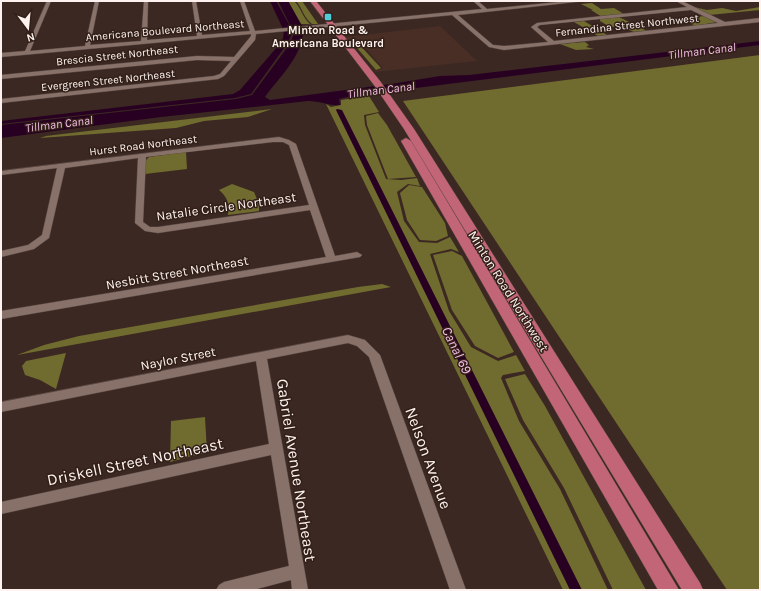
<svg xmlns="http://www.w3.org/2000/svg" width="761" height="591" viewBox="0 0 761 591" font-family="Karla,sans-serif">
<rect width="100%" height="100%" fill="#3c2822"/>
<polygon fill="#482e25" points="440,26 477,61 375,72 369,65 375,71 383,68 358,40 350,41 355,48 345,37"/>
<g fill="#706b2f">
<path d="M288 1H294C301 7 302 17 310 24L306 25 312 24C303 17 302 7 296 1H302L318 24H301Z"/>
<polygon points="592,3 601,9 614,8 624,14 602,17 591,10 593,10 581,4"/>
<polygon points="694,7 707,10 722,8 736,11 760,7 760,10 709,15"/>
<polygon points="704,16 717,22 696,26 681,19"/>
<polygon points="619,17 647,31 634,32 620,26 610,27 600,21 600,19"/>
<polygon points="584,21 607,35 598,36 574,22"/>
<polygon points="351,41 356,41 381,68 376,70"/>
<polygon points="585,42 589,45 586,47 594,49 576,50 560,44"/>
<polygon points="760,55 760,590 727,590 403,101"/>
<polygon points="369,96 379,112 364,115 365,125 386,179 401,180 417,178 420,186 408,184 397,192 404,221 419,242 437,243 450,237 459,252 451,249 430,254 449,311 471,347 498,361 516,355 525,371 503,375 501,378 519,421 560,489 608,590 563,590 326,104 331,107 341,105 341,100"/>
<polygon points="272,109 248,117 204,121 176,128 40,138 46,136"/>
<polygon points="378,113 387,125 416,177 388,179 367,125 366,116"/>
<polygon points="186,152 187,169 145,174 145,161 149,157"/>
<path d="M232 184 254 192 259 204V211L228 215C229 203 228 198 219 190Z"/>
<polygon points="409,185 422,187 445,223 448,236 436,241 420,240 407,220 400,193"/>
<polygon points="452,251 462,256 514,352 498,358 475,346 452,310 433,255"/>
<polygon points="382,284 391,287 17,355 44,345 79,336 358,287"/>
<polygon points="66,353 56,389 40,380 25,375 22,366 26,361"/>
<polygon points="525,374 545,406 646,590 613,590 564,488 523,420 505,379"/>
<polygon points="205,417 207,452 170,462 171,421"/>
</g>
<g fill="#280122">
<polygon points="270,1 276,1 291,28 283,29"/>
<polygon points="278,1 288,1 302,26 291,27"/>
<polygon points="301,29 304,34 292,34 287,44 251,94 235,98 1,124 1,121 233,94 240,90 278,46 283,38 284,30"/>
<path d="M294 34 303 35C300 58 278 79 265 97L270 100 391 84 440 76 469 75 760 41V45L352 96 339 99 340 105C329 106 320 101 308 101L161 117 1 138V125L236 99 252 95 289 45Z"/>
</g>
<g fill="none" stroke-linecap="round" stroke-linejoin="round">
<polygon fill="#280122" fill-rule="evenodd" points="337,109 342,110 582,590 570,590 336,110"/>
<g stroke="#574742" stroke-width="1">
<g id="minor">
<path d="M47 1H51L30 51 85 46 95 1H99L90 45 141 41 144 1H148L147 40 197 36 192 1H196L202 35 250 31 240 1H244L255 31 482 9 473 1H478L487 9 568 1H585L458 15 493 45 504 46 548 42 531 27 537 23 687 7 676 1H682L725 22 760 18V22L504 50 489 47 452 15 256 34 255 40 224 76 218 79 1 103V99L214 76 220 74 231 61 197 60 1 79V75L197 56 234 57 251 36V34L1 57V53L25 51ZM691 10 718 23 554 41 537 27 540 25Z"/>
<path d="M279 137 289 140 296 144 335 256 357 252 362 255 360 257 1 319V311L326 257 310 210 158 233 145 231 135 223 138 158 65 168 49 238 34 249 1 257V251L28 245 42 235 57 168 1 175V171ZM273 142H283L289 145 309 205 158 227H150L143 222 146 157Z"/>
<polygon points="348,335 365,340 380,355 466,590 450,590 369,357 357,346 348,343 267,359 308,590 292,590 291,580 253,590 216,590 219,585 224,582 289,566 271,455 1,514 1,502 269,444 256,361 1,412 1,402"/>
</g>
</g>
<g stroke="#574742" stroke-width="1">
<g id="major">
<polygon points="310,1 316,1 380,81 414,129 700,583 703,590 682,590 404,129 374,85"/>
<polygon points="406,138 411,141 679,590 658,590 401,141"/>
</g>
</g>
<use href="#minor" fill="#887169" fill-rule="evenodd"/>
<use href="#major" fill="#c26677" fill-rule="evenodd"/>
</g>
<rect fill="#51ccd4" stroke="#311f18" stroke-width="1.5" x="324" y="13" width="8" height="8" rx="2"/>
<g text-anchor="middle" stroke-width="3" stroke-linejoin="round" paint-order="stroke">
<g font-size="11" fill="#fdf2ef" stroke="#311f18">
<text transform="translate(627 25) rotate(-6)" y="4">Fernandina Street Northwest</text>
<text transform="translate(165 30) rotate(-5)" y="4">Americana Boulevard Northeast</text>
<text transform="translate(117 55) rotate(-6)" y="4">Brescia Street Northeast</text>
<text transform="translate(108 80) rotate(-6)" y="4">Evergreen Street Northeast</text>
<text transform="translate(143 145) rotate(-7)" y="4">Hurst Road Northeast</text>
</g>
<g font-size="11" font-weight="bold" fill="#fdf2ef" stroke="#311f18">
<text x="328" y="34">Minton Road &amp;<tspan x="328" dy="13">Americana Boulevard</tspan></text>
</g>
<g font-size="12" font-style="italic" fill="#fabeeb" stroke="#311f18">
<text transform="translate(702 51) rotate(-7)" y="4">Tillman Canal</text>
<text transform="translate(381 90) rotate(-7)" y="4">Tillman Canal</text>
<text transform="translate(59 124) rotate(-7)" y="4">Tillman Canal</text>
</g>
<g font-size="13" fill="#fdf2ef" stroke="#311f18">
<text transform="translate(226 206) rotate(-8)" y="5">Natalie Circle Northeast</text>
<text transform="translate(177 272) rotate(-10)" y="5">Nesbitt Street Northeast</text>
<text transform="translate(509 291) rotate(58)" y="5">Minton Road Northwest</text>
<text transform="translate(178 358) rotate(-11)" y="5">Naylor Street</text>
</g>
<g font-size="14" font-style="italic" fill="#fabeeb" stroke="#311f18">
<text transform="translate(457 350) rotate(64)" y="5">Canal 69</text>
</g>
<g font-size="16" fill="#fdf2ef" stroke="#311f18">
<text transform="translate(429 458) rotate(70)" y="6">Nelson Avenue</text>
<text transform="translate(135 461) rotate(-12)" y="6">Driskell Street Northeast</text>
<text transform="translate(297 470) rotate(81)" y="6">Gabriel Avenue Northeast</text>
</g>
</g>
<rect width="761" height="591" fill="none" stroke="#fdf2ef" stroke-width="4"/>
<g transform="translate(28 28) rotate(164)" stroke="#311f18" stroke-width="3" paint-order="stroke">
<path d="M0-3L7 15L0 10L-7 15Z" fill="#fdf2ef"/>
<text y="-6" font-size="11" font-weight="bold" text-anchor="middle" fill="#fdf2ef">N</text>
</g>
</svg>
